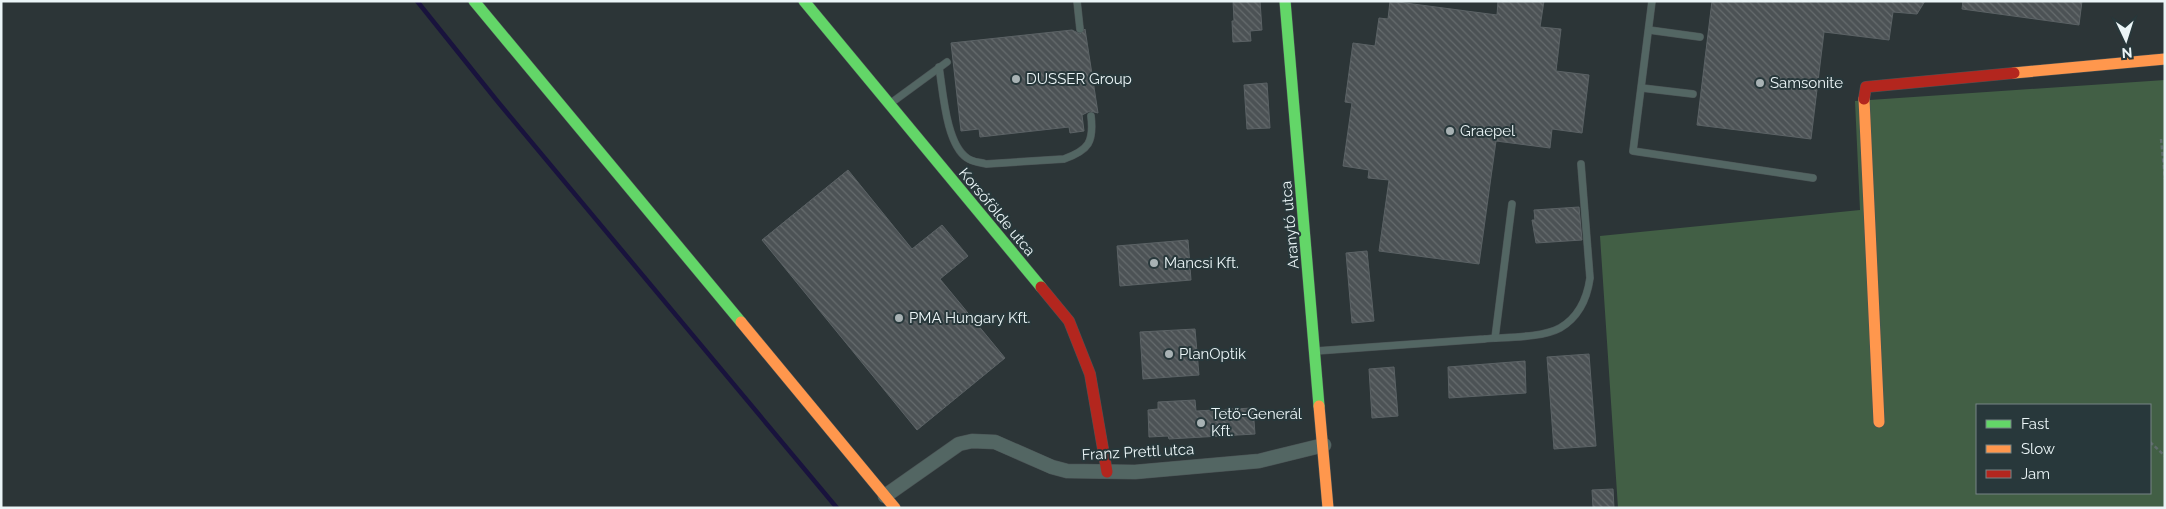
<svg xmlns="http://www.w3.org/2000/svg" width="2166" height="509" viewBox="0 0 2166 509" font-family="Raleway,sans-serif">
<defs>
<pattern id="building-back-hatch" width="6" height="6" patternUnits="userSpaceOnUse" patternTransform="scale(1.25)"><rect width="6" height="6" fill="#4c5255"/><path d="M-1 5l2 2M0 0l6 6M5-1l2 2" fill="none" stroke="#666c6e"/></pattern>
</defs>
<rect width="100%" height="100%" fill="#2c3537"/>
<path fill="#425f45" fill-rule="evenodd" d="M2165 80V508H1618L1600 236 1860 210 1855 101ZM1977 405H2150V493H1977Z"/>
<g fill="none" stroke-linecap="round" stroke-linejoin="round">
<polyline stroke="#19133d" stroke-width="4.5" points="417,1 498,102 837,508"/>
</g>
<g fill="url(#building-back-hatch)" stroke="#5b6265">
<polygon points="1233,1 1260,1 1262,30 1250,31 1251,41 1233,42 1232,21 1234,21"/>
<polygon points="1390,1 1497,15 1498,1 1544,1 1540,27 1561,29 1556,71 1589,75 1582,133 1552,129 1550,148 1496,141 1479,264 1379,251 1389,180 1368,178 1369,170 1343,166 1352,103 1345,102 1353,43 1375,46 1379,18 1388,19"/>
<polygon points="1712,1 1925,1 1917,14 1893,12 1889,40 1824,32 1811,139 1697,125"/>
<polygon points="1963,1 2082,1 2079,25 1962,9"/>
<polygon points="1085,29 1098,113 1090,111 1082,115 1084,131 1070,133 1069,127 980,137 979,129 961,131 951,43 1072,30 1080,34"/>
<polygon points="1267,83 1270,128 1247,129 1244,85"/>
<polygon points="848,170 912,249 942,225 968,256 940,279 1005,358 917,430 762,240"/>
<polygon points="1579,207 1582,240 1536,243 1532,220 1535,220 1534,210"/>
<polygon points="1188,240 1191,280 1120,286 1117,246"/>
<polygon points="1367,251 1374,321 1352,323 1346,253"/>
<polygon points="1195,329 1199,375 1143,379 1140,332"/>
<polygon points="1589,354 1596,446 1554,449 1547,357"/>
<polygon points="1525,361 1526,393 1449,398 1448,367"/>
<polygon points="1394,367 1398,416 1372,418 1369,369"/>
<polygon points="1195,400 1196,411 1253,408 1255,434 1169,439 1168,436 1149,437 1148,410 1158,409 1158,402"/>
<polygon points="1613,489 1614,508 1593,508 1592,490"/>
</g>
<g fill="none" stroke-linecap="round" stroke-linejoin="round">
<g stroke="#4b5355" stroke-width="8">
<g id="lane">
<polyline points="1077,1 1080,29"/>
<polyline points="1652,1 1633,151 1813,178"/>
<polyline points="1649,30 1700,37"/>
<path d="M939 67C943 91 946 144 967 158 972 162 979 162 986 164L1064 159C1089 150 1094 142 1091 116"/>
<polyline points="1642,88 1693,94"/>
<polyline points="891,103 947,62"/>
<polyline points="1495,338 1512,204"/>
<path d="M1316 351C1372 347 1428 343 1484 339 1505 337 1542 338 1560 328 1579 317 1587 299 1590 278L1581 164"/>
</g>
</g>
<g stroke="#4b5355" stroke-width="15">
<polyline id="street" points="885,496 959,444 972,441 995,442 1052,467 1067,471 1135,472 1259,461 1324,445"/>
</g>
<g stroke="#4b5355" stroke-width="12">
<g id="fast">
<polyline points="474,1 741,322"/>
<polyline points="804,1 1041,287"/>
<polyline points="1285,1 1319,406"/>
</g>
</g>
<g stroke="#4b5355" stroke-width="12">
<g id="slow">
<polyline points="2014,73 2165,59"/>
<polyline points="1864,99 1879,422"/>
<polyline points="741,322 895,508"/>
<polyline points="1319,406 1328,508"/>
</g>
</g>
<g stroke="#4b5355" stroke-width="12">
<g id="jam">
<polyline points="1864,99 1866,87 2014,73"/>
<polyline points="1041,287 1069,321 1090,374 1107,472"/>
</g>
</g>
<g stroke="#5d6b6a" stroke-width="2.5" stroke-dasharray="4 2.5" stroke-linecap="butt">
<polyline points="2161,139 2165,179"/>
<polyline points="2150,442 2165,456"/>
</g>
<use href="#lane" stroke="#536663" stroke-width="7"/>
<use href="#street" stroke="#536663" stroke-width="14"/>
<use href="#fast" stroke="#63d668" stroke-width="11"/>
<use href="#slow" stroke="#ff974d" stroke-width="11"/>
<use href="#jam" stroke="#b3261e" stroke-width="11"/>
</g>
<g fill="#a8b2b4" stroke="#28383b" stroke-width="2">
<circle cx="1016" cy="79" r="5"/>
<circle cx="1760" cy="83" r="5"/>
<circle cx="1450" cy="131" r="5"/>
<circle cx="1154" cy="263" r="5"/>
<circle cx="899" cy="318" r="5"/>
<circle cx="1169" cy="354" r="5"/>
<circle cx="1201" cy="423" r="5"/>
</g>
<g text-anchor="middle" stroke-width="4" stroke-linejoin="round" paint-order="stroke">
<g font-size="15" fill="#ebf5f7" stroke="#28383b" text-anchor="start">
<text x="1026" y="84">DUSSER Group</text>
<text x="1770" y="88">Samsonite</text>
<text x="1460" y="136">Graepel</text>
<text x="1164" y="268">Mancsi Kft.</text>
<text x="909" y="323">PMA Hungary Kft.</text>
<text x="1179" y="359">PlanOptik</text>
<text x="1211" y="419">Tető-Generál<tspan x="1211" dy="17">Kft.</tspan></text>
</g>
<g font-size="15" fill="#ebf5f7" stroke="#28383b">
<text transform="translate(997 212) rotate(50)" y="5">Korsófölde utca</text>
<text transform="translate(1290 225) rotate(-95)" y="5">Aranytó utca</text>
<text transform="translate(1138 452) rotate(-3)" y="5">Franz Prettl utca</text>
</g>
</g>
<rect width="2166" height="509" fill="none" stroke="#ebf5f7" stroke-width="5"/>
<rect x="1976" y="404" width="175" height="90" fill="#28383b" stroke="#768486"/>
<rect x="1986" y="420" width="25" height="8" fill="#63d668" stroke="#768486"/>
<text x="2021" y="429" font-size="15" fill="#ebf5f7">Fast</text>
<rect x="1986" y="445" width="25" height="8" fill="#ff974d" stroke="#768486"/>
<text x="2021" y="454" font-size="15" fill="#ebf5f7">Slow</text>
<rect x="1986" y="470" width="25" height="8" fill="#b3261e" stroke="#768486"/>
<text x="2021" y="479" font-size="15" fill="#ebf5f7">Jam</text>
<g transform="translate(2126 40) rotate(176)" stroke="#28383b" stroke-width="4" paint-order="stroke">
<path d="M0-4L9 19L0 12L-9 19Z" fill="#ebf5f7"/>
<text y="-8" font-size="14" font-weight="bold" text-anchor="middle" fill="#ebf5f7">N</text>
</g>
</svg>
